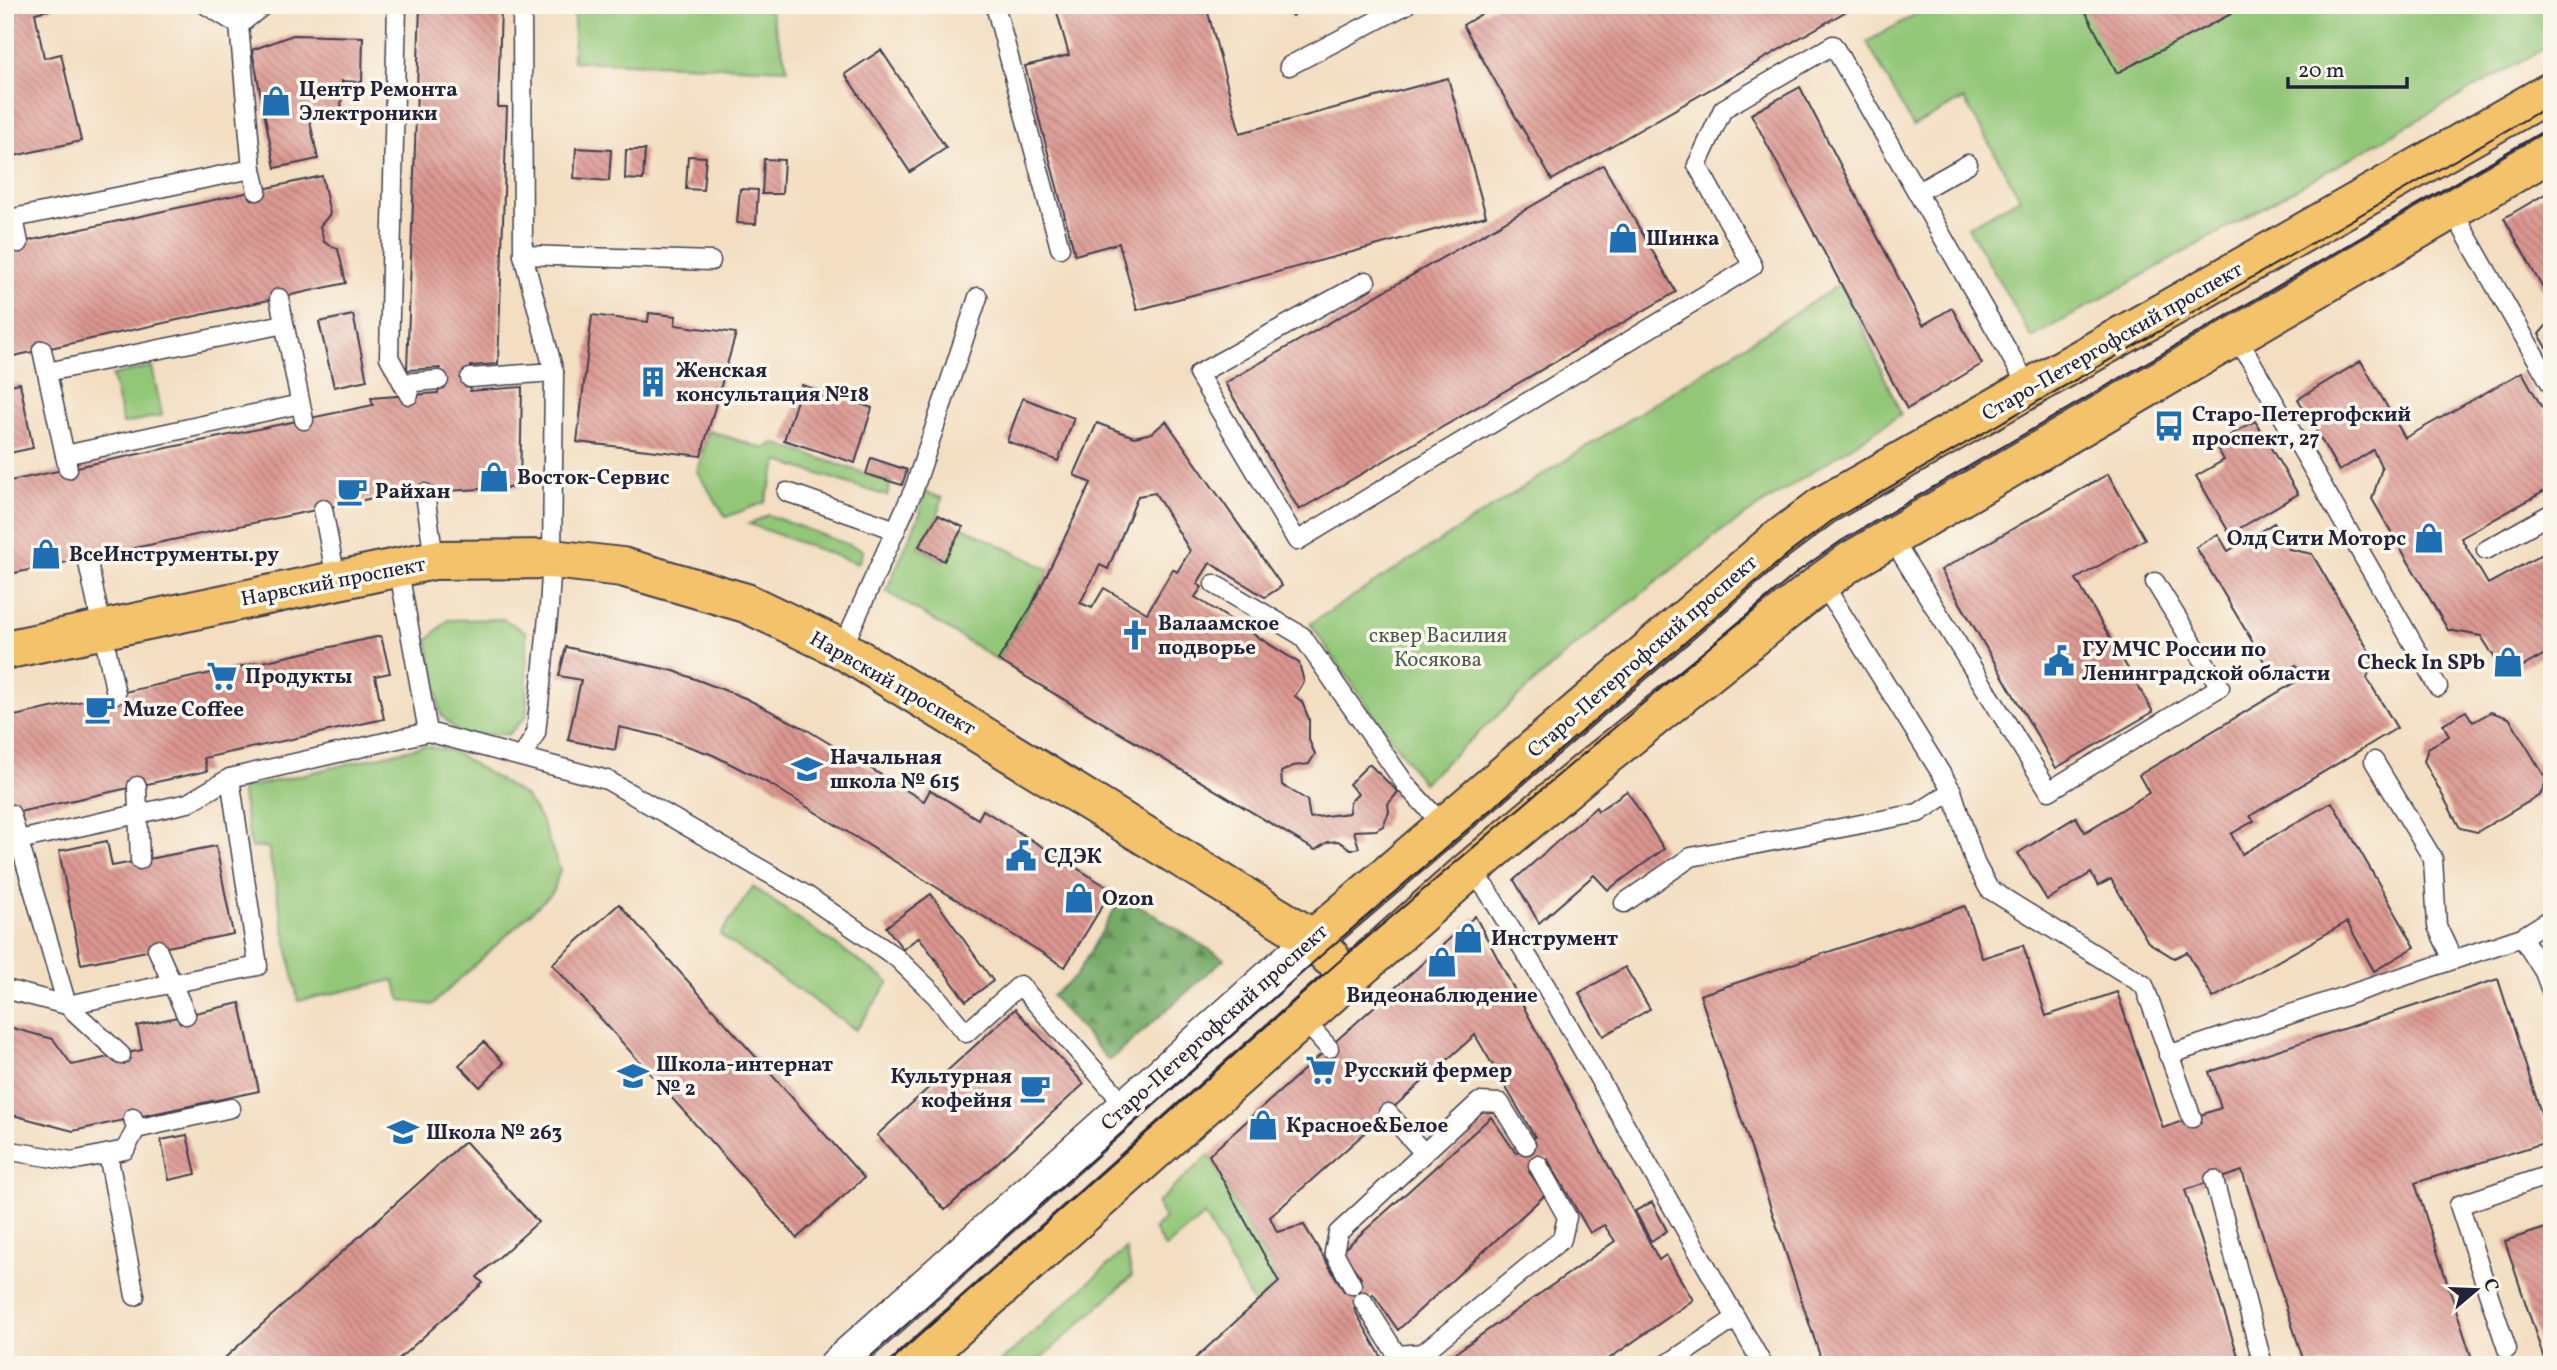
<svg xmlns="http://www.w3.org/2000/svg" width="2557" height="1370" viewBox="0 0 2557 1370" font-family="Vollkorn,serif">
<defs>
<pattern id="forest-firs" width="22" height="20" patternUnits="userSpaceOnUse" patternTransform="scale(1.75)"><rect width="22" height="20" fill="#76ac68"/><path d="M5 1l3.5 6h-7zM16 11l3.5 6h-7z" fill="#608c57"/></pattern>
<pattern id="building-back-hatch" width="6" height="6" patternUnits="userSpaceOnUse" patternTransform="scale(1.75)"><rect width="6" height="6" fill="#db968f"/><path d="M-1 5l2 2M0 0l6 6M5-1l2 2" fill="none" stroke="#b17a76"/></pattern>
</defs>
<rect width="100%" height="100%" fill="#fbf7ec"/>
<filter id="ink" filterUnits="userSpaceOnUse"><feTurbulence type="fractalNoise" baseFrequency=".0143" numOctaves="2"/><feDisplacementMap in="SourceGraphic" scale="14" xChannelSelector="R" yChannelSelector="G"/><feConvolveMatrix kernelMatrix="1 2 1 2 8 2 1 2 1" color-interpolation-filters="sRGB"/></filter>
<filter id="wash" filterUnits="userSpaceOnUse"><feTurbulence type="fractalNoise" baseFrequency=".00686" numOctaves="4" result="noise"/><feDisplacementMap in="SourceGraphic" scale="28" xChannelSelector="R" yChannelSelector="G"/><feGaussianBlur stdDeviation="1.57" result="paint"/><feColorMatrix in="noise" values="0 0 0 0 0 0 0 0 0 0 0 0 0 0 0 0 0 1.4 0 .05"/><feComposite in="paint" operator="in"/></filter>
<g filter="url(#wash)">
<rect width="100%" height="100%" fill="#f3dec1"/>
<g fill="#93c778" stroke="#5a745a" stroke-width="2">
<polygon points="575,5 768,5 788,69 573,61"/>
<polygon points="1932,5 2552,5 2552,44 2032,338 1968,227 2020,198 1964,99 1913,126 1867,42"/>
<polygon points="1842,283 1901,414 1720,532 1570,650 1423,783 1310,624"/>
<polygon points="152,367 162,415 123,424 112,375"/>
<polygon points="709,431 765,449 774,443 891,482 887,496 778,461 765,502 726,517 697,472"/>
<polygon points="925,492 942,498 938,515 919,547 944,561 963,527 1050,570 998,660 886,591 920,514"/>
<polygon points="768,515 863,550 858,564 749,524"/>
<polygon points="503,619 526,632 527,715 509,734 461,735 441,715 427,640 448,620"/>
<polygon points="424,746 452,751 525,796 541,820 560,870 553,892 432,1005 401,1000 394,980 298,1001 268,847 251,848 241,789"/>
<polygon points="753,887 889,982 856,1030 720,935"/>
<polygon points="1209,1155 1279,1282 1254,1305 1204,1215 1165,1248 1154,1229 1165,1219 1157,1203"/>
<polygon points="1126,1249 1132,1276 1034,1365 997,1365"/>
</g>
<polygon fill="url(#forest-firs)" stroke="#4c6752" stroke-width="2" points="1123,895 1224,959 1109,1061 1052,996 1076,976"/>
<g id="blocks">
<g fill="url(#building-back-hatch)" fill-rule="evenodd">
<polygon points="5,5 52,5 52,9 35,13 44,58 61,54 81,141 5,158"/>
<polygon points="420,5 501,5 498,107 507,107 498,364 471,366 470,391 522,387 520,487 392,494 5,575 5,482 373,405 371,398 438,393 440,368 407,370"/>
<polygon points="1055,5 1206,5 1240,133 1448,78 1486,216 1137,310 1119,243 1075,255 1025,66 1069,55"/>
<polygon points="1285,5 1310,5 1292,16"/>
<polygon points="1497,5 1857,5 1552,180 1463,25"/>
<polygon points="2082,5 2229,5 2233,13 2117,73"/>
<polygon points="293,35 363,37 362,82 342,81 341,117 309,117 318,159 275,168 252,50"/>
<polygon points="881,50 946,148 910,172 845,74"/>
<polygon points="1800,87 1923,325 1952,308 1982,364 1907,409 1751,114"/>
<polygon points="576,148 611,150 609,181 574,178"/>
<polygon points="626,150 645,150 643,180 625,179"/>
<polygon points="688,156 706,157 703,190 686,189"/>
<polygon points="764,159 784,160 782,194 762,194"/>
<polygon points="1603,165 1676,292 1299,510 1225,383"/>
<polygon points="322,176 330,214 320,226 324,242 338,249 346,283 5,358 5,246"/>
<polygon points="740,189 758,190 756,224 737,223"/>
<polygon points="2552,190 2552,305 2504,218"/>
<polygon points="649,313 676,316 675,325 736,333 701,456 577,442 592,315 648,322"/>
<polygon points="353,315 367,380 334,387 319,322"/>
<polygon points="2552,319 2552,356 2539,334"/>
<polygon points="2361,361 2405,438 2522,372 2552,425 2552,487 2461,538 2488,584 2552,549 2552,650 2506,676 2481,636 2448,630 2372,499 2382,468 2373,450 2339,471 2298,399"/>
<polygon points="20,383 33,448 5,454 5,386"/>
<polygon points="802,385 872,408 855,463 784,440"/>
<polygon points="1023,398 1074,418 1058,461 1007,441"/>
<path d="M1166 421 1282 586 1265 597 1210 563 1197 584 1202 587 1195 597 1299 663 1304 682 1295 696 1302 702 1309 719V740L1315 754 1309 764 1293 766 1281 772 1282 785 1307 800 1310 818 1349 813 1350 802 1358 794 1349 784 1369 764 1398 792 1388 804 1389 812 1383 826 1376 830 1354 831 1359 848 1352 850 1338 841 1328 842 1315 850 998 660 1031 607 1091 483 1074 475 1097 423 1134 437 1152 433ZM1155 493 1190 551 1177 572 1173 569 1147 613 1104 588 1092 608 1080 603 1100 565 1108 569 1138 496Z"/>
<polygon points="2255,421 2298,494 2230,534 2196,476 2224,460 2215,444"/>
<polygon points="871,458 907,470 902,485 866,474"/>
<polygon points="2108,474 2145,539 2076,579 2153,712 2056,768 1941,570"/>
<polygon points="938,515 963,527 944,561 919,546"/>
<polygon points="2274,523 2289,549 2312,554 2373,658 2367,678 2397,728 2250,816 2254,821 2231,834 2242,854 2332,802 2415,947 2374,971 2347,922 2213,998 2187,952 2174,958 2148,942 2111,879 2098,886 2091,873 2047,900 2018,853 2076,817 2085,832 2149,793 2139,775 2302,678 2296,665 2274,678 2196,547 2218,534 2228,551"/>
<polygon points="381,636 390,673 375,676 384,719 204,758 207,771 5,815 5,718"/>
<polygon points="566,647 674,671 745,698 804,728 924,801 930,790 978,819 983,810 1112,890 1065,967 770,784 713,755 659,736 619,727 615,750 568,740 581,680 559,676"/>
<polygon points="2466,711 2473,722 2491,712 2509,718 2547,780 2540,795 2477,832 2460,828 2424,761 2428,748 2449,736 2443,724"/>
<polygon points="1627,791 1664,849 1608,890 1594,875 1539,923 1514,880 1596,807 1598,811"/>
<polygon points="107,841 112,866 216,846 233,934 81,964 59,851"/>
<polygon points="931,894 993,981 966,1001 919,937 903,949 886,927"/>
<polygon points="619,904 864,1178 797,1238 552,964"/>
<polygon points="1965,906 1982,958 2023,945 2046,1016 2117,992 2163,1128 2221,1108 2209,1072 2498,979 2550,1141 2415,1183 2474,1365 2305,1365 2242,1171 2185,1190 2241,1365 1823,1365 1700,995"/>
<path d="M1475 916 1659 1260 1666 1255 1693 1300 1600 1365H1438L1615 1241 1604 1225 1590 1233 1547 1158 1529 1172 1545 1195 1398 1330 1373 1294 1354 1309 1386 1365H1188L1279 1282 1209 1155ZM1475 1035 1535 1137 1516 1153 1491 1117 1342 1251 1361 1278 1344 1291 1304 1225 1277 1232 1270 1217Z"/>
<polygon points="1625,967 1650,1009 1603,1036 1579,993"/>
<polygon points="240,1003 259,1091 73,1131 5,1113 5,1026 53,1039 72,1065 142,1050 137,1026"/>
<polygon points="1015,1009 1084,1084 945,1210 877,1135"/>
<polygon points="484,1042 504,1063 480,1087 459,1065"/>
<polygon points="187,1135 196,1174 169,1180 161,1140"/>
<polygon points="465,1141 538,1222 477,1277 483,1283 392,1365 217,1365"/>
<polygon points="1652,1202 1667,1231 1651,1241 1635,1211"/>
<polygon points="2552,1226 2552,1364 2546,1365 2505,1241"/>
</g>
</g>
</g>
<g filter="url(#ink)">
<use href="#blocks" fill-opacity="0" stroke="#413e4f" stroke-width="2"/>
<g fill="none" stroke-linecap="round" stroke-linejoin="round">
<g stroke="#413e4f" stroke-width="21">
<g id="service">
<polyline points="206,5 239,25"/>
<polyline points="397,5 389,357 409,395"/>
<polyline points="522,5 523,255 554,372 552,559 549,607 536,733 522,757"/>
<polyline points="995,5 1060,248"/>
<polyline points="1289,66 1406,5"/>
<polyline points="257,191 252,169 239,25 264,5"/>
<polyline points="1918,192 1968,164"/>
<polyline points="2452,210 2552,386"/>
<polyline points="19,243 14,218 252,169"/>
<polyline points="523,255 711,261"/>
<polyline points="1366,281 1198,374 1297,541 1753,266 1697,165 1723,109 1833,45 2029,388"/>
<polyline points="279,298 304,420"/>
<polyline points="2237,337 2438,687"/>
<polyline points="42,350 68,469"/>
<polyline points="47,372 284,324"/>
<polyline points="470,378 554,372"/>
<polyline points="403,383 439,380"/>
<polyline points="65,455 300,404"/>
<polyline points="787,492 896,530"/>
<polyline points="425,493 434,560"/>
<polyline points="323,509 336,579"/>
<polyline points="1891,537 2049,791 2220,687 2155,582"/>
<polyline points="2486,550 2552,513"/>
<polyline points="87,558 116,694"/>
<polyline points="398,566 428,732 607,780 806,895 897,958 936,996 966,1033 1020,985 1126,1106"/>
<polyline points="1822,582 1952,791 1975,863 1989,889 2144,985 2192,1118"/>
<polyline points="1214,584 1302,636 1406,785 1444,826"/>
<polyline points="842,649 914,489 978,297"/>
<polyline points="2374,761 2433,859 2437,926 2453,960"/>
<polyline points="137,786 140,860"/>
<polyline points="11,814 67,1005 121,1055"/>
<polyline points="5,843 188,803 230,778 428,732"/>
<polyline points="1470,870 1487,890 1547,988 1736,1318 1666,1365"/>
<polyline points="1624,903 1691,857 1918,813 1952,791"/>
<polyline points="2522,937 2544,972 2552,993"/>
<polyline points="157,949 186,1015"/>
<polyline points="5,989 67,1005 258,966 230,778"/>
<polyline points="1303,1019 1329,1048"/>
<polyline points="2168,1055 2522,937 2552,918"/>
<polyline points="1388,1113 1424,1153"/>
<polyline points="136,1129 231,1108"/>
<polyline points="5,1150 72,1161 125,1150 136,1129 133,1118"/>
<polyline points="108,1154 135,1296"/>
<polyline points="2214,1180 2263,1365"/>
<polyline points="1352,1285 1334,1252 1338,1233 1479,1102 1500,1103 1526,1145"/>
<polyline points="1363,1301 1397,1355 1423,1353 1562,1239 1567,1217 1538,1165"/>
<polyline points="1736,1318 1763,1365"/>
<polyline points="2507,1349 2459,1205 2552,1174"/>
</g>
</g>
<g stroke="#413e4f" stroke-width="38">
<polyline id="minor" points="837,1365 1313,939"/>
</g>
<g stroke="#413e4f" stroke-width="42">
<g id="primary">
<polyline points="5,650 434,560 552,559 622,567 746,603 842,649 1313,939 1330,957"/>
<polyline points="1313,939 1776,541 1824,505 2552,91"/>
<polyline points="914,1365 1470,870 1592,767 1822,582 1851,561 2552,151"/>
</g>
</g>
<use href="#service" stroke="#fff" stroke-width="18"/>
<use href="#minor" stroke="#fff" stroke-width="35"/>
<use href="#primary" stroke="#f3c26a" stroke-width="38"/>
<g stroke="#22223b" stroke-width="2">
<polyline points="861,1365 1325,952 1788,554 1833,520 2552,104"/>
<polyline points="886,1365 1336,964 1800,570 1841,541 2552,126"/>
</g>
</g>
</g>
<defs>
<g id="shop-bare" transform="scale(2.415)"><path d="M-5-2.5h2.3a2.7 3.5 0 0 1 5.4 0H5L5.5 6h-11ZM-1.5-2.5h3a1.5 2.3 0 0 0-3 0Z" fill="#1f6fb2" stroke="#fbf7ec" stroke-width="2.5" paint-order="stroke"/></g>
<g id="building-bare" transform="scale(2.415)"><path d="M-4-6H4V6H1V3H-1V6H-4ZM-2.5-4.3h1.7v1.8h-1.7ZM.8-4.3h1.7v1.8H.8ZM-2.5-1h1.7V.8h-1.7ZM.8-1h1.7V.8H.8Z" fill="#1f6fb2" stroke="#fbf7ec" stroke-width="2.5" paint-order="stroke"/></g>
<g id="bus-bare" transform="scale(2.415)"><path d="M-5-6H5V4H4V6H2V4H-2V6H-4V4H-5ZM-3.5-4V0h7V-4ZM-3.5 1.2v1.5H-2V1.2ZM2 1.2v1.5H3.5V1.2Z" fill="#1f6fb2" stroke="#fbf7ec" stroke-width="2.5" paint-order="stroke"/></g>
<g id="cafe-bare" transform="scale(2.415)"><path d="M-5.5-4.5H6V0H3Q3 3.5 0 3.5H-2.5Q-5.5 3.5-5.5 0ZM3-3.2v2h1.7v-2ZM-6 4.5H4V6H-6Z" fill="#1f6fb2" stroke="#fbf7ec" stroke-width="2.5" paint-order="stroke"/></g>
<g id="church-bare" transform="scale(2.415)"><path d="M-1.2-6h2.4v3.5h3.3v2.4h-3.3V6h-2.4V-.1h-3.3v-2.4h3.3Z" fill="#1f6fb2" stroke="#fbf7ec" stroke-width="2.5" paint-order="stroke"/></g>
<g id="civic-bare" transform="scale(2.415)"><path d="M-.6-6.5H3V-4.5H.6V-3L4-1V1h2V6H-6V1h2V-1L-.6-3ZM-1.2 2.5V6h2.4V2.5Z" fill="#1f6fb2" stroke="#fbf7ec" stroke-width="2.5" paint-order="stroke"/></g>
<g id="supermarket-bare" transform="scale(2.415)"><path d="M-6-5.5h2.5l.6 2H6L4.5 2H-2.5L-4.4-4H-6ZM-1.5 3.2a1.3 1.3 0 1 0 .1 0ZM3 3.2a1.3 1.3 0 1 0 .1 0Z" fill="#1f6fb2" stroke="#fbf7ec" stroke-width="2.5" paint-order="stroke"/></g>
<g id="school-bare" transform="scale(2.415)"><path d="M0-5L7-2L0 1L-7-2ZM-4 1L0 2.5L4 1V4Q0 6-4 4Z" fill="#1f6fb2" stroke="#fbf7ec" stroke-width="2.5" paint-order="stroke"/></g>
</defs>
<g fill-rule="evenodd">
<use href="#shop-bare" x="276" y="101"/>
<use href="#shop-bare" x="1623" y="238"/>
<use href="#building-bare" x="653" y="382"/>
<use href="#bus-bare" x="2169" y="426"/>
<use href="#shop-bare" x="494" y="477"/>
<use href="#cafe-bare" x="352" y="491"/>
<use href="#shop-bare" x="2429" y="538"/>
<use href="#shop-bare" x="46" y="554"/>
<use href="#church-bare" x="1135" y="635"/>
<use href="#civic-bare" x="2059" y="661"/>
<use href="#shop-bare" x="2508" y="662"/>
<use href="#supermarket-bare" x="222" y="676"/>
<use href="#cafe-bare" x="100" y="709"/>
<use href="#school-bare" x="807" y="769"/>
<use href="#civic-bare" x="1021" y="856"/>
<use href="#shop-bare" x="1079" y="898"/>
<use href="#shop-bare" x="1468" y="938"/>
<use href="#shop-bare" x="1442" y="962"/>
<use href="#supermarket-bare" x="1321" y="1070"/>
<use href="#school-bare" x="633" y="1076"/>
<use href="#cafe-bare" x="1035" y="1088"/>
<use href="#shop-bare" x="1263" y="1125"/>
<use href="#school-bare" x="403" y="1132"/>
</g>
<g text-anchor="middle" stroke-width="7" stroke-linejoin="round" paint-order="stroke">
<g font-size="21" font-weight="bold" fill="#22223b" stroke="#fbf7ec" text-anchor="start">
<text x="299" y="96">Центр Ремонта<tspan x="299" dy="24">Электроники</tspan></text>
<text x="1646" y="245">Шинка</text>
<text x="676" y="377">Женская<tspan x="676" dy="24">консультация №18</tspan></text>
<text x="2192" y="421">Старо-Петергофский<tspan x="2192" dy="24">проспект, 27</tspan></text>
<text x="517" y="484">Восток-Сервис</text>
<text x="375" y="498">Райхан</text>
<text x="2406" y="545" text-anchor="end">Олд Сити Моторс</text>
<text x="69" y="561">ВсеИнструменты.ру</text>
<text x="1158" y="630">Валаамское<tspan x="1158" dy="24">подворье</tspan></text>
<text x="2082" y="656">ГУ МЧС России по<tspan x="2082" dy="24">Ленинградской области</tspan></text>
<text x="2485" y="669" text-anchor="end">Check In SPb</text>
<text x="245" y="683">Продукты</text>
<text x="123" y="716">Muze Coffee</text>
<text x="830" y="764">Начальная<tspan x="830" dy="24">школа № 615</tspan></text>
<text x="1044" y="863">СДЭК</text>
<text x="1102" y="905">Ozon</text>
<text x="1491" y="945">Инструмент</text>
<text x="1442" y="1002" text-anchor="middle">Видеонаблюдение</text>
<text x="656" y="1071">Школа-интернат<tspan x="656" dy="24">№ 2</tspan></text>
<text x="1344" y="1077">Русский фермер</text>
<text x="1012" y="1083" text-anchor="end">Культурная<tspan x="1012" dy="24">кофейня</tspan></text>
<text x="1286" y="1132">Красное&amp;Белое</text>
<text x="426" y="1139">Школа № 263</text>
</g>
<g font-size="21" fill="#22223b" stroke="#fbf7ec">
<text transform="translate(2112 341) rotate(-30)" y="7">Старо-Петергофский проспект</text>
<text transform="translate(333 581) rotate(-11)" y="7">Нарвский проспект</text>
<text transform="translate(1642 656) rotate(-41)" y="7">Старо-Петергофский проспект</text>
<text transform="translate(893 683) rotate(30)" y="7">Нарвский проспект</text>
<text transform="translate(1214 1027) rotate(-42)" y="7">Старо-Петергофский проспект</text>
</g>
<g font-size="21" fill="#4a5c50" stroke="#fbf7ec">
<text x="1438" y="642">сквер Василия<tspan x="1438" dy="24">Косякова</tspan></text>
</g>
</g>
<rect width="2557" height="1370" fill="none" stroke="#fbf7ec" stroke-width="28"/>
<g transform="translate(2476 1290) rotate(71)" stroke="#fbf7ec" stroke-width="5" paint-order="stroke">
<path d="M0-5L12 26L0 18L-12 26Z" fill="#22223b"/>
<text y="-10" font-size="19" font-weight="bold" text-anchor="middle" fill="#22223b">С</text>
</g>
<path d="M2288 77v10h119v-10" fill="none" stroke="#22223b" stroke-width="3.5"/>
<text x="2298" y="77" font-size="21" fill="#22223b" stroke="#fbf7ec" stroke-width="5" paint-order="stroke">20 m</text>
</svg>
